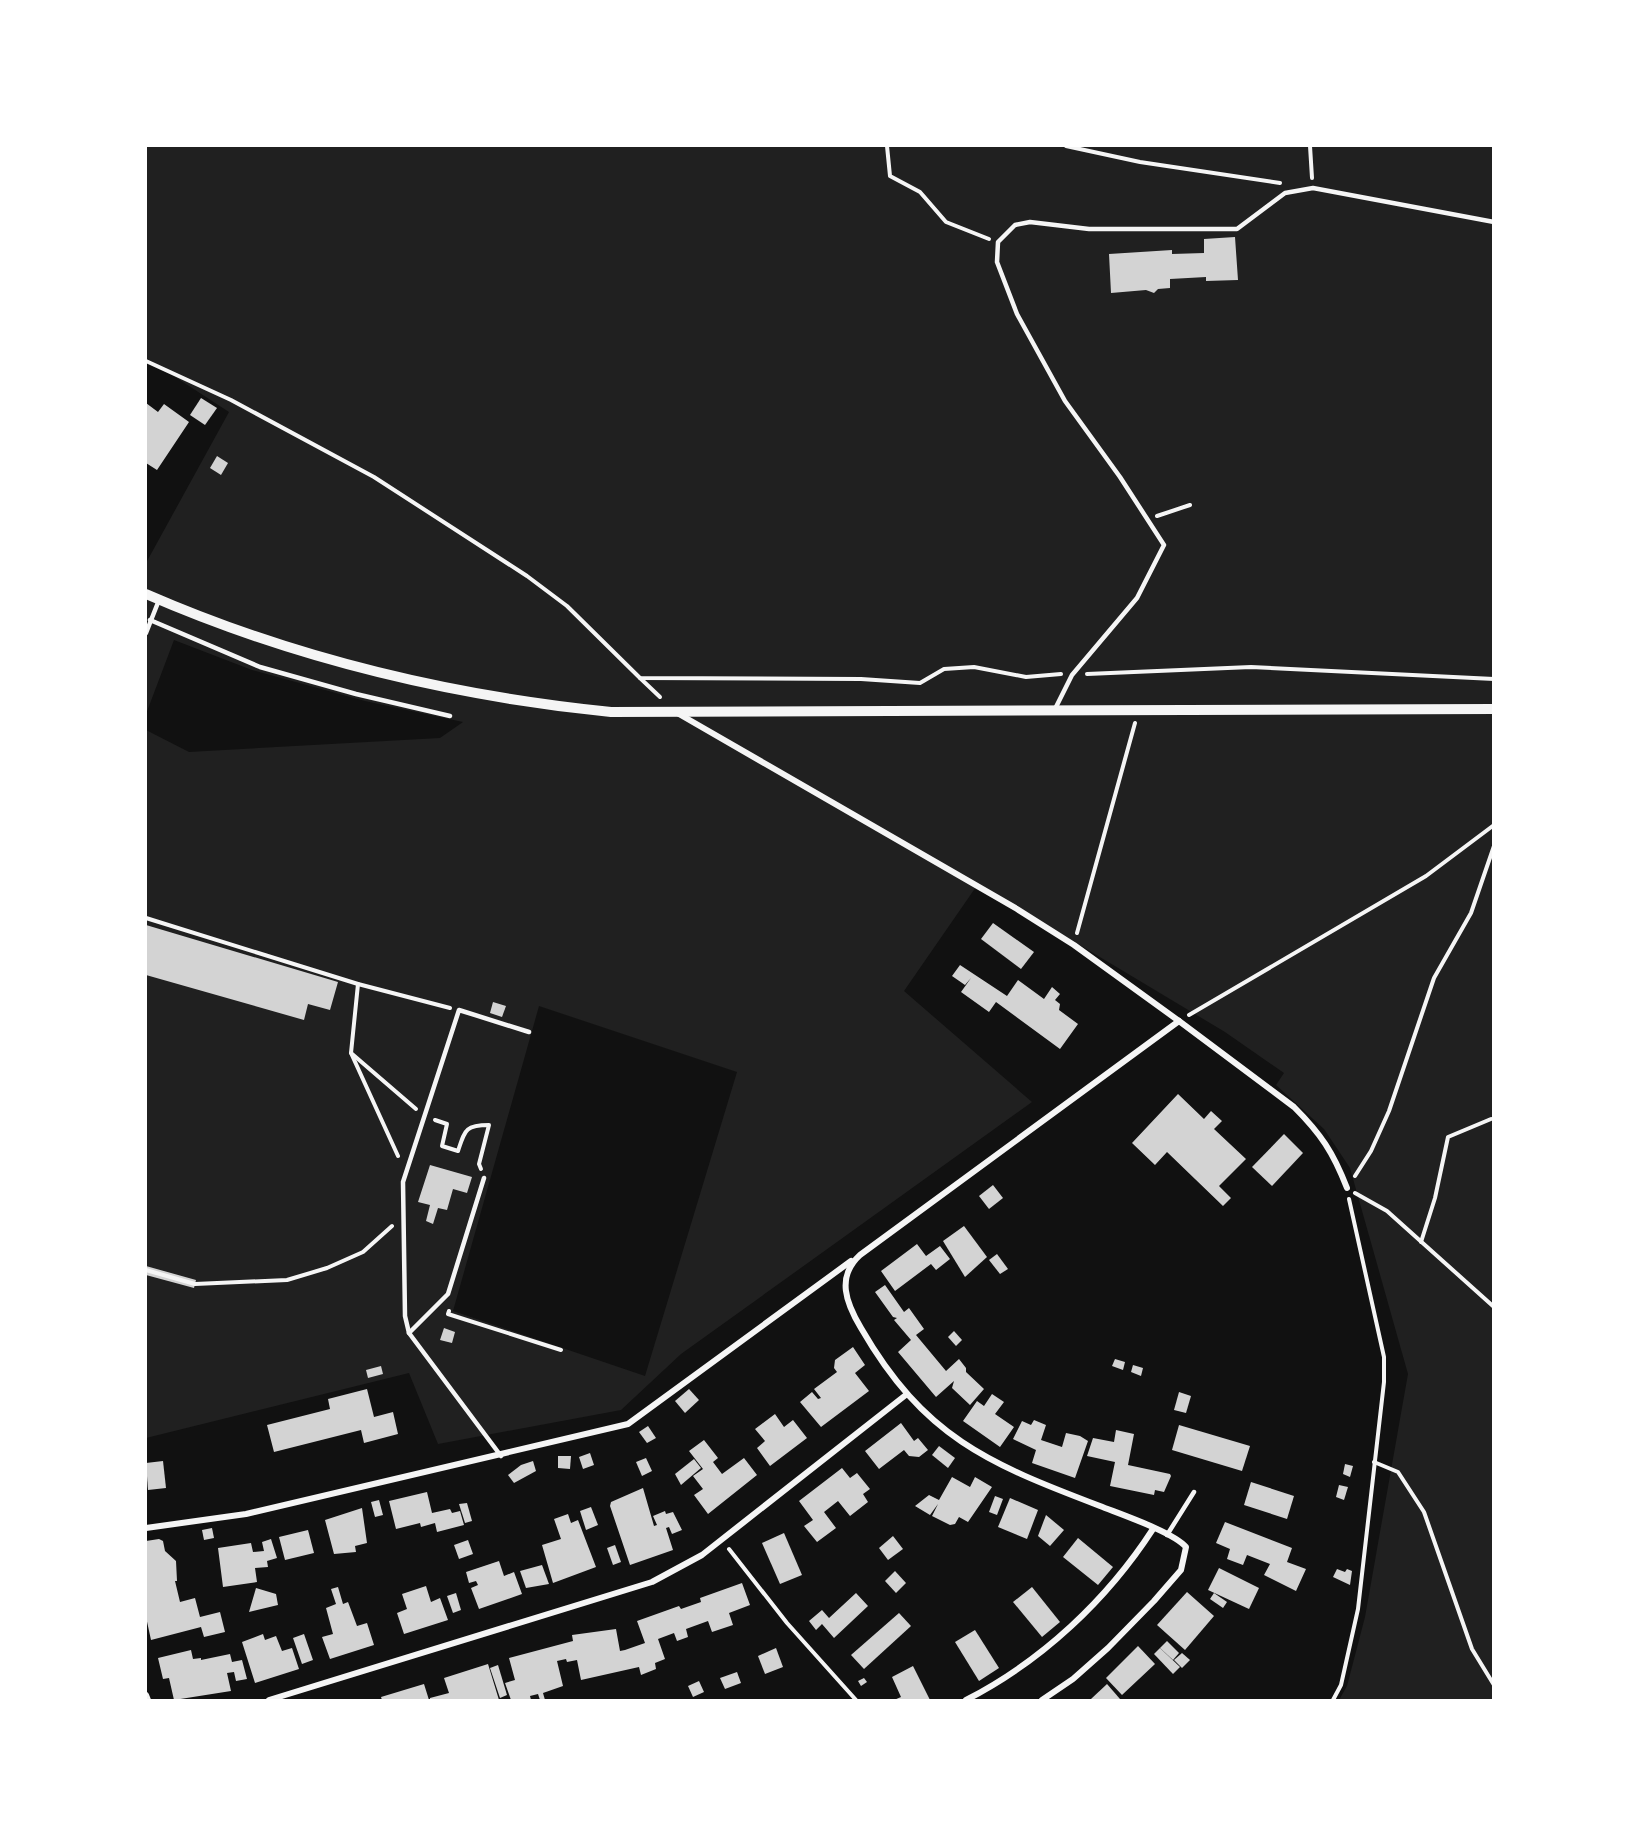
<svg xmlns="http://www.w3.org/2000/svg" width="1639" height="1846" viewBox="0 0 1639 1846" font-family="'Open Sans',sans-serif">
<rect width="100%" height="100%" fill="#111"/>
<path fill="#202020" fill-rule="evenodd" d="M146 146H1493V1700H1339L1347 1686 1365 1617 1408 1374 1350 1168 1324 1129 1276 1085 1284 1073 1225 1032 978 884 904 991 1032 1102 681 1354 621 1410 438 1444 409 1373 146 1438V730L189 752 440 738 463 722 365 701 252 670 174 640 146 714V563L229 412 146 358ZM539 1006 737 1072 645 1376 453 1311Z"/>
<g fill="#d3d3d3">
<polygon points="1235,237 1238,280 1206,281 1206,277 1170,279 1170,288 1158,289 1154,293 1146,290 1111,293 1109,254 1172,250 1172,254 1204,253 1204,239"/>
<polygon points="201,398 217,408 205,425 190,415"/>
<polygon points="146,403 158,412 164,404 189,422 157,470 146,463"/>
<polygon points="217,456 228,463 221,475 210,468"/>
<polygon points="993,923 1034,952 1021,969 981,939"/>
<polygon points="146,925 338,982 330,1010 308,1004 304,1020 146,975"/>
<polygon points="960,965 1007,996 1018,980 1044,999 1052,987 1060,994 1055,1000 1060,1004 1059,1010 1078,1024 1060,1049 996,1002 989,1012 961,992 971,978 965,985 952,976"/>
<polygon points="493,1002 506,1006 502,1017 490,1013"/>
<polygon points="1178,1094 1204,1119 1211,1111 1222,1121 1214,1129 1246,1159 1219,1186 1231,1198 1223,1206 1167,1152 1155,1165 1132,1143"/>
<polygon points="1284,1134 1303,1153 1272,1186 1252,1167"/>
<polygon points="430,1165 472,1177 467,1193 453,1189 447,1210 438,1208 433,1224 426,1221 430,1205 418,1202"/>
<polygon points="993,1185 1003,1198 989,1209 979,1196"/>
<polygon points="964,1226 987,1257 965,1277 943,1241"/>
<polygon points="917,1244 926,1256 940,1246 950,1259 936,1270 931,1264 895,1291 881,1271"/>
<polygon points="997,1254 1008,1269 1000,1274 989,1260"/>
<polygon points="146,1266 196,1280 194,1288 146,1275"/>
<polygon points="885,1285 904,1312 909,1308 924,1329 916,1335 946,1371 959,1359 966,1368 966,1372 984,1389 970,1405 952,1388 954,1381 936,1397 898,1352 911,1340 894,1320 897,1318 893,1317 875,1292"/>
<polygon points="444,1328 455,1332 452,1343 440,1340"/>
<polygon points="954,1331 962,1340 956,1346 948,1337"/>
<polygon points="853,1347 865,1365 855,1373 869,1391 821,1427 800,1402 812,1392 818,1399 821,1398 814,1389 837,1372 834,1368 835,1360"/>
<polygon points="1115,1359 1125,1362 1123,1370 1112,1366"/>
<polygon points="1133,1365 1143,1368 1141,1376 1131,1372"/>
<polygon points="381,1366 383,1374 368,1378 366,1370"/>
<polygon points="367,1389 374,1417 393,1412 398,1434 364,1443 361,1430 274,1452 267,1425 330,1409 328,1399"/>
<polygon points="689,1389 699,1400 685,1413 675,1401"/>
<polygon points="1179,1392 1191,1396 1186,1413 1174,1410"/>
<polygon points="992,1394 1004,1402 995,1414 1014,1427 1000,1447 963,1421 977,1401 984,1406"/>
<polygon points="775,1414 784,1427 793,1420 807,1438 770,1466 757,1448 765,1441 755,1429"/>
<polygon points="1034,1420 1046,1425 1041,1440 1062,1447 1066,1433 1080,1436 1088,1441 1075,1478 1032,1463 1036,1450 1013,1439 1022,1421 1031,1425"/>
<polygon points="901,1423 914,1441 918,1438 928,1450 919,1457 909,1456 904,1450 879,1469 865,1451"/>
<polygon points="1179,1425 1250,1446 1242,1471 1172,1450"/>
<polygon points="648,1426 656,1438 647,1443 639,1432"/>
<polygon points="1116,1430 1134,1434 1128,1465 1170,1474 1171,1476 1164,1492 1155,1490 1154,1495 1110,1486 1115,1462 1087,1456 1093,1438 1114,1442"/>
<polygon points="704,1440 718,1458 713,1462 722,1474 744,1458 757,1475 708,1514 694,1495 703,1489 693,1476 703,1469 689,1451"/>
<polygon points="939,1446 955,1458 948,1468 932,1455"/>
<polygon points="590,1453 594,1465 583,1469 579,1457"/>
<polygon points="558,1456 571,1456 570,1469 558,1468"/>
<polygon points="646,1458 652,1471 642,1476 636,1462"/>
<polygon points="694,1459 701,1468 681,1485 675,1474"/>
<polygon points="163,1461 166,1488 148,1490 146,1463"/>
<polygon points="533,1461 536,1471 514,1483 508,1475 521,1465"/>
<polygon points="1345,1464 1353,1466 1350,1477 1343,1474"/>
<polygon points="842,1468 850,1478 857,1473 870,1489 863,1494 868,1502 850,1516 838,1501 824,1512 836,1528 817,1542 804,1526 813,1520 799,1501"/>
<polygon points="952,1477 970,1487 975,1477 992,1487 968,1522 959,1517 955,1524 950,1525 932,1516 938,1504 930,1515 915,1506 929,1495 939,1500"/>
<polygon points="1251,1482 1294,1496 1287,1519 1244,1505"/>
<polygon points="1339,1485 1348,1487 1344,1500 1336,1497"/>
<polygon points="643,1488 654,1526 657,1525 653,1516 665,1511 666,1514 673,1512 682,1530 672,1534 669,1527 666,1528 673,1550 630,1565 610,1506 611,1502"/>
<polygon points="427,1492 432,1513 450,1509 452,1513 460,1511 464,1525 437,1532 435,1523 421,1527 420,1523 396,1529 389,1501"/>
<polygon points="995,1496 1003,1499 997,1515 989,1512"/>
<polygon points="1010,1498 1038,1510 1027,1539 998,1527"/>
<polygon points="379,1500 383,1515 375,1517 371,1502"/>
<polygon points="467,1503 472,1521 465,1523 459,1504"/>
<polygon points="591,1507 598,1525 586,1530 580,1511"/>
<polygon points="362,1508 367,1543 355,1546 356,1552 334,1554 325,1520"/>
<polygon points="568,1514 571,1523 578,1520 596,1567 553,1583 542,1545 561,1539 554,1519"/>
<polygon points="1046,1515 1064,1530 1050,1546 1038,1536"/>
<polygon points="1225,1522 1292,1548 1287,1562 1306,1569 1296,1591 1264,1575 1270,1564 1247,1555 1243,1565 1227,1559 1230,1549 1216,1543"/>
<polygon points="212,1528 214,1538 204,1540 202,1530"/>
<polygon points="308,1530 314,1553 285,1560 279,1537"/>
<polygon points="784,1533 802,1575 780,1584 762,1543"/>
<polygon points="893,1536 903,1549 888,1560 879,1548"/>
<polygon points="1078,1538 1113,1567 1098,1585 1063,1557"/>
<polygon points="159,1539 163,1541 165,1551 176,1561 177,1581 175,1581 180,1602 195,1598 200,1617 220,1612 225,1632 204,1637 201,1627 151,1640 146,1617 146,1541"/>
<polygon points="271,1539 277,1558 267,1561 268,1567 255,1568 257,1582 223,1587 218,1548 251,1543 253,1552 264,1551 262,1542"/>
<polygon points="468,1540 473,1554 459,1559 454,1545"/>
<polygon points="615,1545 621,1562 613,1565 607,1548"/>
<polygon points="499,1561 504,1576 514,1572 522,1594 479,1609 471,1588 478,1585 476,1581 469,1583 466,1572"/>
<polygon points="542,1565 549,1584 526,1588 520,1571"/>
<polygon points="1219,1568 1259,1588 1249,1609 1208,1590"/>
<polygon points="1337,1569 1345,1572 1347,1569 1352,1571 1350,1585 1333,1577"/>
<polygon points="895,1571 906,1583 896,1593 885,1581"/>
<polygon points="742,1583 750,1605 729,1613 733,1625 712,1632 708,1621 686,1629 688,1637 677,1641 674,1633 658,1639 665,1659 655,1663 656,1669 641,1675 639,1667 581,1680 577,1660 567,1662 566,1659 557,1661 563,1686 543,1693 545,1700 540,1700 538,1694 530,1696 531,1700 511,1700 505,1683 515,1680 509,1658 573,1641 572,1635 616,1629 620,1651 625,1650 645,1643 637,1621 679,1606 681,1609 701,1602 700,1598"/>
<polygon points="426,1586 431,1602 440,1598 448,1620 404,1634 397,1613 407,1609 402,1594"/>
<polygon points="338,1587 343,1604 348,1602 357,1626 367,1623 374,1645 330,1659 322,1637 333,1634 326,1608 336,1604 331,1589"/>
<polygon points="1032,1587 1060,1622 1042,1637 1013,1602"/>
<polygon points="256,1588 276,1594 278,1605 249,1612"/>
<polygon points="1187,1592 1214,1616 1185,1650 1157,1625"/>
<polygon points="456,1593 461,1610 453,1613 447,1596"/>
<polygon points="856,1593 868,1606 834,1638 822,1624 816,1630 809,1621 822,1610 829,1618"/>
<polygon points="1214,1593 1227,1602 1223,1608 1210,1599"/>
<polygon points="899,1613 911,1626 864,1669 851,1655"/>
<polygon points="975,1630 999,1668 979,1681 955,1642"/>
<polygon points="263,1634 265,1640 276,1636 282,1651 292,1648 299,1669 255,1683 242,1642"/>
<polygon points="304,1634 313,1660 302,1664 293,1638"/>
<polygon points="1167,1641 1179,1653 1173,1660 1160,1648"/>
<polygon points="1138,1646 1155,1664 1122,1695 1106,1678"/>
<polygon points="776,1648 783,1667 765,1674 758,1656"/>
<polygon points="1160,1648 1180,1667 1173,1674 1154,1654"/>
<polygon points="191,1650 193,1659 201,1658 201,1660 230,1654 232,1662 242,1660 247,1679 236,1681 234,1672 227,1673 231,1691 174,1700 169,1678 163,1679 158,1658"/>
<polygon points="1182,1653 1190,1660 1182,1668 1174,1660"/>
<polygon points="488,1664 499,1700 430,1700 430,1698 449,1693 444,1678"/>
<polygon points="498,1665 507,1695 500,1698 490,1668"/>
<polygon points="913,1666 930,1700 894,1700 901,1697 892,1677"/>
<polygon points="737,1672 741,1683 725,1689 720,1678"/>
<polygon points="864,1678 867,1682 861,1686 858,1681"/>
<polygon points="699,1681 704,1692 693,1697 688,1686"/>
<polygon points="424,1684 429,1700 382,1700 381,1697"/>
<polygon points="1107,1684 1120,1699 1092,1700 1091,1699"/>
</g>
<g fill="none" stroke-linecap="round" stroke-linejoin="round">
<g stroke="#f5f5f5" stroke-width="4">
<polyline points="887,146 890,176 920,192 946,222 989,239"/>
<polyline points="1066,146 1140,162 1280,183"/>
<polyline points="1310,146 1312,178"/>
<polyline points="146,361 231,400 374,477 527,576 567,606 640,678 861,679 920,683 944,669 974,667 1026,677 1061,674"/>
<polyline points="1157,516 1190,505"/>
<polyline points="1087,674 1251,667 1494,679"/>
<polyline points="640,678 660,697"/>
<polyline points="146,918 358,984 450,1008"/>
<polyline points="1077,933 1135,723"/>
<polyline points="358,984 351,1053 398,1156"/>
<polyline points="1189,1015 1426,876 1494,825"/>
<polyline points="351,1053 416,1109"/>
<path d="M435 1120 447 1124 442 1146 458 1151C465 1130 465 1125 489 1125L479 1164 481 1169"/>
<polyline points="1355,1176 1371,1151 1389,1111 1434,978 1471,913 1494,846"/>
<polyline points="1355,1193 1387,1211 1494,1307"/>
<polyline points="1421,1242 1435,1198 1448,1137 1491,1119"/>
<polyline points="146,1270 195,1284 287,1280 327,1268 363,1252 392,1226"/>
<polyline points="449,1311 448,1314 561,1350"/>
<polyline points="1374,1462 1398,1472 1424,1512 1472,1649 1494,1685"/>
<polyline points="729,1549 787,1623 856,1700"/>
<polyline points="1333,1700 1341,1685 1358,1609 1384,1382 1384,1357 1349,1199"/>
</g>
<g stroke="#f5f5f5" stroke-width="4.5">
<polyline points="150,620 260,667 356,694 450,716"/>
<polyline points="146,633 159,600"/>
<polyline points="1055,709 1072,675 1137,598 1164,545 1120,477 1065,401 1017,314 997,262 998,242 1015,225 1030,222 1089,229 1237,229 1285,193 1313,188 1494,222"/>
<polyline points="409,1333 448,1294 484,1178"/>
<polyline points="501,1456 409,1333 405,1316 403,1182 459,1010 529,1032"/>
<polyline points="1167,1535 1194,1492"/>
</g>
<g stroke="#f5f5f5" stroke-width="6">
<path d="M679 714 1017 909 1074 945 1179 1021 1294 1107C1321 1134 1333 1152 1347 1188"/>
<polyline points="146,1528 246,1514 628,1424 851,1261"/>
<polyline points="146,1695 148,1700"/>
<polyline points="269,1700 652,1582 702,1555 907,1394"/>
<path d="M966 1700C1042 1661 1107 1600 1153 1529"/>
<path d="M1042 1700 1073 1679 1108 1648 1154 1601 1181 1570 1186 1547C1173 1532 1120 1514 1100 1506 987 1463 924 1437 861 1328 846 1303 836 1277 860 1255L1179 1021"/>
</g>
<path stroke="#f5f5f5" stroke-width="10" d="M146 594C293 658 452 696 611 712L1494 709"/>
</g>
<rect width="1639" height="1846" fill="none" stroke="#ffffff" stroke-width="294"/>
</svg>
